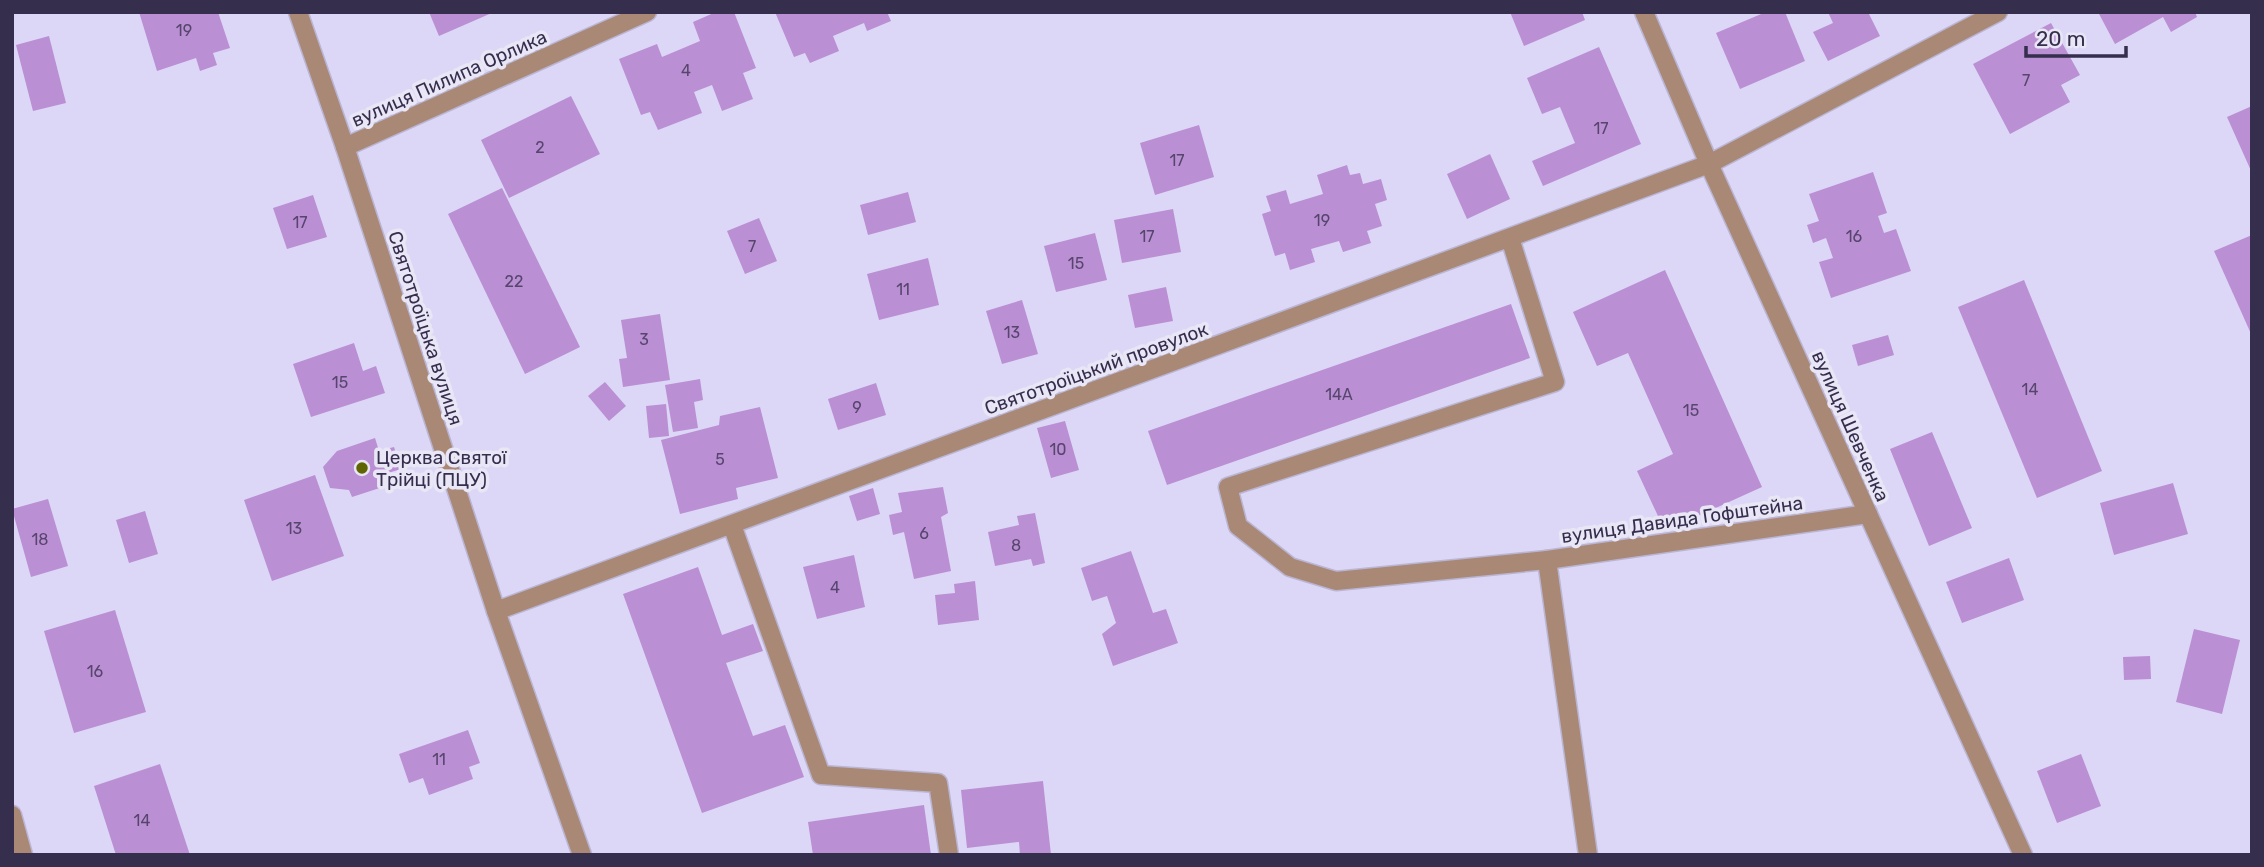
<svg xmlns="http://www.w3.org/2000/svg" width="2264" height="867" viewBox="0 0 2264 867" font-family="Rubik,sans-serif">
<rect width="100%" height="100%" fill="#dcd7f6"/>
<g fill="#bb8fd3">
<polygon points="139,12 218,12 230,48 213,53 217,65 200,71 196,58 157,71"/>
<polygon points="429,12 494,12 439,36"/>
<polygon points="716,12 734,12 756,68 743,73 753,99 722,111 712,85 694,92 702,113 658,130 650,112 641,115 619,59 657,44 662,57 700,41 693,22"/>
<polygon points="775,12 887,12 891,21 867,31 864,23 833,36 839,51 810,63 805,53 794,57"/>
<polygon points="1510,12 1582,12 1585,20 1524,46"/>
<polygon points="1766,12 1785,12 1805,61 1740,89 1716,33"/>
<polygon points="1828,12 1868,12 1880,36 1828,61 1813,32 1833,23"/>
<polygon points="2098,12 2195,12 2197,17 2171,32 2163,17 2115,44"/>
<polygon points="2051,23 2080,75 2061,85 2070,102 2010,134 1973,64"/>
<polygon points="49,36 66,103 33,111 16,45"/>
<polygon points="1599,47 1641,144 1543,186 1532,161 1575,143 1560,107 1542,114 1527,78"/>
<polygon points="571,96 600,154 509,198 481,140"/>
<polygon points="2252,106 2252,173 2227,117"/>
<polygon points="1199,125 1214,177 1155,195 1140,143"/>
<polygon points="1490,154 1510,199 1467,219 1447,174"/>
<polygon points="1347,165 1350,175 1360,173 1363,184 1381,179 1387,200 1375,204 1382,226 1367,231 1371,243 1343,252 1339,241 1311,249 1315,262 1290,270 1285,253 1275,256 1262,214 1271,211 1266,196 1286,190 1290,204 1323,194 1317,175"/>
<polygon points="1873,172 1887,213 1878,216 1884,233 1896,229 1911,271 1831,298 1819,262 1833,258 1826,238 1813,243 1807,225 1819,221 1809,194"/>
<polygon points="502,188 580,347 525,374 448,214"/>
<polygon points="908,192 916,222 868,235 860,205"/>
<polygon points="313,195 327,237 287,249 273,208"/>
<polygon points="1173,209 1181,252 1122,263 1114,220"/>
<polygon points="759,218 777,261 745,274 727,231"/>
<polygon points="1095,233 1107,280 1056,292 1044,246"/>
<polygon points="2252,235 2252,336 2214,251"/>
<polygon points="928,258 939,305 879,320 867,274"/>
<polygon points="1665,270 1762,487 1665,531 1637,471 1673,454 1628,353 1597,366 1573,312"/>
<polygon points="2024,280 2102,471 2037,498 1958,307"/>
<polygon points="1166,287 1173,321 1135,328 1128,295"/>
<polygon points="1022,300 1038,354 1002,364 986,311"/>
<polygon points="1511,304 1530,358 1167,485 1148,431"/>
<polygon points="660,314 670,380 623,387 619,359 627,358 621,320"/>
<polygon points="1888,335 1894,355 1858,366 1852,345"/>
<polygon points="354,343 363,371 376,366 385,393 311,417 293,364"/>
<polygon points="700,379 703,400 694,402 698,428 673,432 665,385"/>
<polygon points="605,382 626,406 609,421 588,396"/>
<polygon points="876,383 886,415 838,430 828,399"/>
<polygon points="666,404 669,436 649,438 646,406"/>
<polygon points="760,407 778,478 736,488 738,499 680,514 661,440 719,425 720,416"/>
<polygon points="1065,421 1079,470 1051,478 1037,428"/>
<polygon points="1932,432 1972,528 1929,546 1890,449"/>
<polygon points="375,438 379,451 394,447 401,469 388,473 392,484 352,497 349,490 330,488 323,467 337,451"/>
<polygon points="315,475 344,556 272,581 244,500"/>
<polygon points="2173,483 2188,534 2114,555 2100,503"/>
<polygon points="943,487 948,513 941,517 951,571 914,579 904,532 893,535 889,515 902,512 898,493"/>
<polygon points="873,488 880,514 857,521 849,496"/>
<polygon points="48,499 68,566 31,577 12,509"/>
<polygon points="145,511 158,554 129,563 116,520"/>
<polygon points="1035,513 1045,563 1033,566 1031,559 995,566 988,532 1019,525 1017,516"/>
<polygon points="1131,551 1153,613 1166,609 1178,643 1113,666 1102,634 1116,623 1107,596 1092,601 1081,568"/>
<polygon points="854,555 865,607 817,619 803,567"/>
<polygon points="2009,558 2024,600 1962,623 1946,582"/>
<polygon points="698,567 722,635 753,624 763,651 726,663 753,736 785,725 804,777 702,813 623,594"/>
<polygon points="975,581 979,620 938,625 935,595 955,593 954,584"/>
<polygon points="115,610 146,712 74,733 44,631"/>
<polygon points="2194,629 2240,640 2222,714 2176,702"/>
<polygon points="2150,656 2151,679 2124,680 2123,657"/>
<polygon points="468,730 480,763 469,767 473,779 429,795 423,778 409,783 399,754"/>
<polygon points="2081,754 2101,806 2057,823 2037,771"/>
<polygon points="160,764 190,855 116,855 94,786"/>
<polygon points="1043,781 1051,855 1020,855 1019,842 967,848 961,790"/>
<polygon points="924,805 931,855 813,855 808,822"/>
</g>
<g fill="none" stroke-linecap="round" stroke-linejoin="round">
<g stroke="#bbb5d4" stroke-width="21">
<g id="minor">
<polyline points="298,12 345,147 496,611 582,855"/>
<polyline points="1644,12 1709,164 2023,855"/>
<polyline points="345,147 647,12"/>
<polyline points="1510,238 1555,382 1228,487 1238,526 1290,567 1336,581 1547,560"/>
<polyline points="732,525 821,775 938,783 949,855"/>
<polyline points="496,611 1709,164 1998,12"/>
<polyline points="12,815 23,855"/>
<polyline points="1588,855 1547,560 1868,514"/>
</g>
</g>
<use href="#minor" stroke="#a98976" stroke-width="18"/>
</g>
<circle fill="#606502" stroke="#e9e6f6" stroke-width="2.5" cx="362" cy="468" r="7"/>
<g text-anchor="middle" stroke-width="7" stroke-linejoin="round" paint-order="stroke">
<g font-size="16" fill="#56466e">
<text x="184" y="36">19</text>
<text x="686" y="76">4</text>
<text x="2026" y="86">7</text>
<text x="1601" y="134">17</text>
<text x="540" y="153">2</text>
<text x="1177" y="166">17</text>
<text x="1322" y="226">19</text>
<text x="300" y="228">17</text>
<text x="1147" y="242">17</text>
<text x="1854" y="242">16</text>
<text x="752" y="252">7</text>
<text x="1076" y="269">15</text>
<text x="514" y="287">22</text>
<text x="903" y="295">11</text>
<text x="1012" y="338">13</text>
<text x="644" y="345">3</text>
<text x="340" y="388">15</text>
<text x="2030" y="395">14</text>
<text x="1339" y="400">14А</text>
<text x="857" y="413">9</text>
<text x="1691" y="416">15</text>
<text x="1058" y="455">10</text>
<text x="720" y="465">5</text>
<text x="294" y="534">13</text>
<text x="924" y="539">6</text>
<text x="40" y="545">18</text>
<text x="1016" y="551">8</text>
<text x="835" y="593">4</text>
<text x="95" y="677">16</text>
<text x="439" y="765">11</text>
<text x="142" y="826">14</text>
</g>
<g font-size="19" fill="#352e4d" stroke="#e9e6f6">
<text transform="translate(449 78) rotate(-24)" y="7">вулиця Пилипа Орлика</text>
<text transform="translate(426 328) rotate(72)" y="7">Святотроїцька вулиця</text>
<text transform="translate(1096 368) rotate(-20)" y="7">Святотроїцький провулок</text>
<text transform="translate(1851 426) rotate(66)" y="7">вулиця Шевченка</text>
<text transform="translate(1682 519) rotate(-8)" y="7">вулиця Давида Гофштейна</text>
</g>
<g font-size="19" fill="#352e4d" stroke="#e9e6f6" text-anchor="start">
<text x="376" y="464">Церква Святої<tspan x="376" dy="22">Трійці (ПЦУ)</tspan></text>
</g>
</g>
<rect width="2264" height="867" fill="none" stroke="#352e4d" stroke-width="28"/>
<path d="M2026 46v10h100v-10" fill="none" stroke="#352e4d" stroke-width="3.5"/>
<text x="2036" y="46" font-size="21" fill="#352e4d" stroke="#e9e6f6" stroke-width="5" paint-order="stroke">20 m</text>
</svg>
